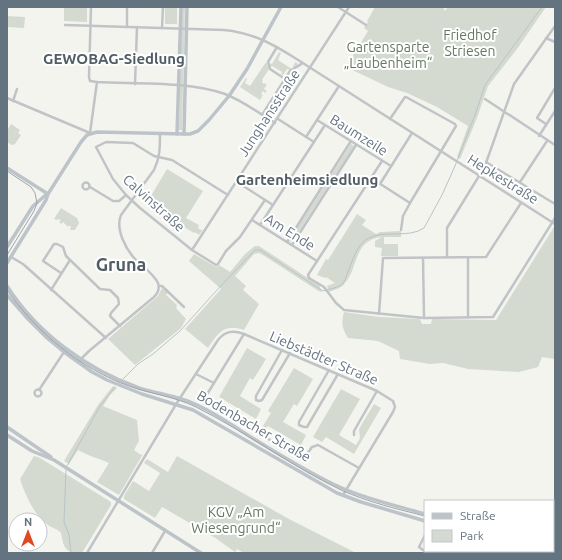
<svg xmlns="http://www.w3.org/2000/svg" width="562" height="560" viewBox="0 0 562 560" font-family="Ubuntu,sans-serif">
<rect width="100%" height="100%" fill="#f4f4ef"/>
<g fill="#d4dad0">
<polygon points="64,7 87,7 87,22 64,21"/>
<rect x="165" y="7" width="12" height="17"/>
<polygon points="182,7 185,7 182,130 179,130"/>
<polygon points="374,7 443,7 445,11 448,7 546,7 517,49 488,86 477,118 460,159 457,157 468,126 437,107 407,93 388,87 346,67 368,31 364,28 368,22 367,21 374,9"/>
<polygon points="7,16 25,17 24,28 7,27"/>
<polygon points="279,52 281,53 278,60 292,69 295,62 300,65 290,70 287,69 283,75 281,74 282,72 272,66 270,67 269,63 272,64"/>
<polygon points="266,62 269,69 262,80 263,81 262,83 267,84 264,89 267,91 265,93 263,91 261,94 263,95 260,100 240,87 246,78 247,79 245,83 250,86"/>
<polygon points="11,124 20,130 18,133 21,135 15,144 12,145 7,142 7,131"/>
<polygon points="351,144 354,146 292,242 289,241"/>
<polygon points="167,169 203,191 186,218 199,225 198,228 201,230 203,229 199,235 195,232 194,233 172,220 173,217 148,201"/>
<polygon points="61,208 77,218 79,223 75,230 70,230 71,227 69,225 68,227 63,222 61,224 59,222 61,220 58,219 57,220 54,219"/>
<path d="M357 214 366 220 362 225 376 234 380 232 401 231V237H384V244H398V256H381L382 248 375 247V241L382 237C353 240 359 267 345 283 342 288 334 290 329 292L327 286 335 283 326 277 325 278 317 275 326 259 328 260Z"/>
<path d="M554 227H555V359L542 357 538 367 519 372 468 369 443 363 430 364 400 359 399 351 378 341 348 338C342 329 341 323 344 312L379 317 420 319 422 324H431L432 319 496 320Z"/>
<path d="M255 246H259L320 286V288L322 290 321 292 317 290 263 255 259 253 254 254 235 276 246 286 243 290 259 304 244 330C224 323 218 333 208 348L185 329 221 289 189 261 194 254 216 267 219 265 230 272 245 254Z"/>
<polygon points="162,288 168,293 166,295 177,305 176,308 186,319 181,328 135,365 108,339 158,296"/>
<polygon points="247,348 266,359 253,380 250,378 240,396 261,409 256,419 219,397"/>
<polygon points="294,368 313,379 297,406 294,404 283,422 306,435 301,445 268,426 263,433 260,431 271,413 268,411"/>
<path d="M113 386 117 388 110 395 103 406 137 420 139 441 134 450 141 455 143 454 119 495 97 482 109 463C98 458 88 456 78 450L69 464 64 461 98 405Z"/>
<polygon points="341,389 360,399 339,435 356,445 360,438 359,429 374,404 381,408 354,454 326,437 322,442 313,437"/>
<path d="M34 456 40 458 111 502V505L82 553C65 553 64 549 61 533 58 529 52 528 48 525 34 515 25 495 20 479Z"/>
<polygon points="177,456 289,519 356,553 244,553 237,549 235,552 214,537 162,507 155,518 124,499 124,496 133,481 149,491 160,473 144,463 147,459 168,472"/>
</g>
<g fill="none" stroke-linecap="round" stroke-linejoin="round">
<g stroke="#b8c4c9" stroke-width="1">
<path d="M123 379 138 364 153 354 181 330 217 290 255 250H260L323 291C329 289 339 288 343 283 345 281 346 277 347 274 352 263 356 246 367 239 384 229 408 239 424 228L442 195 455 166 475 115 485 85 542 7"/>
<polyline points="67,466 100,406 115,387"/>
<polyline points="66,469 64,522 69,535 71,553"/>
</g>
<g stroke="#c1c4c7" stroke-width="2.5">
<path d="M91 7 89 77 90 81 97 82C135 84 189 81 225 94 243 101 259 113 275 123"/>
<polyline points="338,7 366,25"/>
<path d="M65 25 224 30C253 33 271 43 295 58L555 224"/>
<polyline points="127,27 127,7"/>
<polyline points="162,28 163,7"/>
<polyline points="546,38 555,42"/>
<polyline points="277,47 268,62 270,69 285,79"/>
<polyline points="135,84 137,27"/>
<polyline points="7,98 90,133 97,82"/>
<polyline points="485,99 555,145"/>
<polyline points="13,101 17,89"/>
<polyline points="262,115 290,71 300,65 302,63"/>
<polyline points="278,119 314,142"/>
<polyline points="390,119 405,97 406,97 455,124 456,126 410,203 403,216 401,230"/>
<polyline points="317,120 391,166"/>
<polyline points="546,124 537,118 555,88"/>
<polyline points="539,136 555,111"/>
<polyline points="306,137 339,86"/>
<polyline points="382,161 308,275 309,278 324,287 336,303 344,310 424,318 493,317 555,218"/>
<polyline points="486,162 555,204"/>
<polyline points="481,177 514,84 555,26"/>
<polyline points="371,178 410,203"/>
<polyline points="237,182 273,205"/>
<polyline points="520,182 547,141"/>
<circle cx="86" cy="186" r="3.5"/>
<polyline points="380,184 412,133"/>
<polyline points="90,187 113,201 119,201 126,195"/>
<polyline points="228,195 172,160 154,156 133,143 106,142 96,147 113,179 126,195 140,208 192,250 216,265 218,264 226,251 240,237 265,200"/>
<polyline points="252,220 317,261"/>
<polyline points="260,225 325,125"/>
<polyline points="287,242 351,141"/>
<polyline points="292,245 356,145"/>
<polyline points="192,250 349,7"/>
<polyline points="11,257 23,264 106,338"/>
<polyline points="447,257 447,228 479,176"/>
<polyline points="468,257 468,317"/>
<polyline points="423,258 424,318"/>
<polyline points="61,273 43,261 54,244 57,244 63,247 66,256 100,289 110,290 118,298 119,304 111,313 110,316 120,326"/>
<polyline points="159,286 162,286 184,307"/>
<polyline points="51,290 70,260"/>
<polyline points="379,314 383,258 486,257 521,203"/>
<polyline points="244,334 206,396 207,403 299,457 305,457 312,447 318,445 359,468"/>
<polyline points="282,350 256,396 256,400 259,401 262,400 290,353"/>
<path d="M81 359 89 351 154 297C157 294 160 289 158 283 154 274 143 267 136 260 126 250 115 229 121 215L154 170C160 158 160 147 160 134"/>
<polyline points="329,370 299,422 299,425 304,427 307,427 338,374"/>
<polyline points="196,374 214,383"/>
<circle cx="38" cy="393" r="3.5"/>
<polyline points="39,390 64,352"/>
<polyline points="354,435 354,431 377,391"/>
<polyline points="425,535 419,547 427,553"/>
<path d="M87 553 178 401 218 340C225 331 233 330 244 334L377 391 393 401 395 407 393 412 343 495"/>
<polyline points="152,553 165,531"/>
</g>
<g stroke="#bdc4c9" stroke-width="3.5">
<polyline points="177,134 181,7"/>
<polyline points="184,134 187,7"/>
<polyline points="7,168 48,194"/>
<polyline points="7,247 33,206 47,194"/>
<polyline points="7,263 46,200 48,194 81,142 87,135 97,132 184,134 190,134 198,131 209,120 229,96 247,69 281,7"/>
<path d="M7 286C37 333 86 369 139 388 158 394 179 396 197 405 217 414 235 427 254 439 280 455 306 471 333 484 362 498 394 505 425 514"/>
<polyline points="7,295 28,319 47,338 64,352 92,372 107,380 142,394 193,410 337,493 361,502 425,521"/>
<polyline points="7,427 51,457"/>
<polyline points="7,435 32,451 54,460 201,553"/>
<polyline points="531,551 536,553"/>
<polyline points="543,551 547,553"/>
</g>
<g stroke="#9fa6aa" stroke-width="1">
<polyline points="7,171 31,187 35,193 37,203 34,211 7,255"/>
<path d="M7 290C36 332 81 369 129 386 151 394 176 397 196 407 246 432 291 466 341 490 368 502 397 509 425 516"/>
<polyline points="536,551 541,553"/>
</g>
</g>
<g text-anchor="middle" stroke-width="4" stroke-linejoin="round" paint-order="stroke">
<g font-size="14" fill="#667861" stroke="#fff">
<text x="470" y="40">Friedhof<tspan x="470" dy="16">Striesen</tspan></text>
<text x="388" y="52">Gartensparte<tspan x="388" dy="16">„Laubenheim“</tspan></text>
<text x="236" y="517">KGV „Am<tspan x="236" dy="16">Wiesengrund“</tspan></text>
</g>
<g font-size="14" fill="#637480" stroke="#fff">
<text transform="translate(269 113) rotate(-57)" y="5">Junghansstraße</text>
<text transform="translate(359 135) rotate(32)" y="5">Baumzeile</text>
<text transform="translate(503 179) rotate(32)" y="5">Hepkestraße</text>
<text transform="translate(154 203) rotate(42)" y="5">Calvinstraße</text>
<text transform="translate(290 232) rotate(32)" y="5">Am Ende</text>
<text transform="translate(324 358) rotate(23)" y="5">Liebstädter Straße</text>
<text transform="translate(254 426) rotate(30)" y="5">Bodenbacher Straße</text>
</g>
<g font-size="15" font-weight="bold" fill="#505d65" stroke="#fff">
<text x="114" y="64">GEWOBAG-Siedlung</text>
<text x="307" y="185">Gartenheimsiedlung</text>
</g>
<g font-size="18" font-weight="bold" fill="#505d65" stroke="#fff">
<text x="121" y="271">Gruna</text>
</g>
</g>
<rect width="562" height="560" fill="none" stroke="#637480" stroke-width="16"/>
<rect x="424" y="500" width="130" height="52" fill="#ffffff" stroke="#c1c7cc"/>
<rect x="432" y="513" width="20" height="6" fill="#bdc4c9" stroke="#c1c7cc"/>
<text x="460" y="520" font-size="12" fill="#637480">Straße</text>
<rect x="432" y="530" width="20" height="12" fill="#d4dad0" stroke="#c1c7cc"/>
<text x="460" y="540" font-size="12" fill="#637480">Park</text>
<g transform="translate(28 532)"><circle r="19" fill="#ffffff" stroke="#c1c7cc"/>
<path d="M0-3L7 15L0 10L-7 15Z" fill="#e14821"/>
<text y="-6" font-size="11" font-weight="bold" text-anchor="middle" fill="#637480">N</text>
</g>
</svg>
